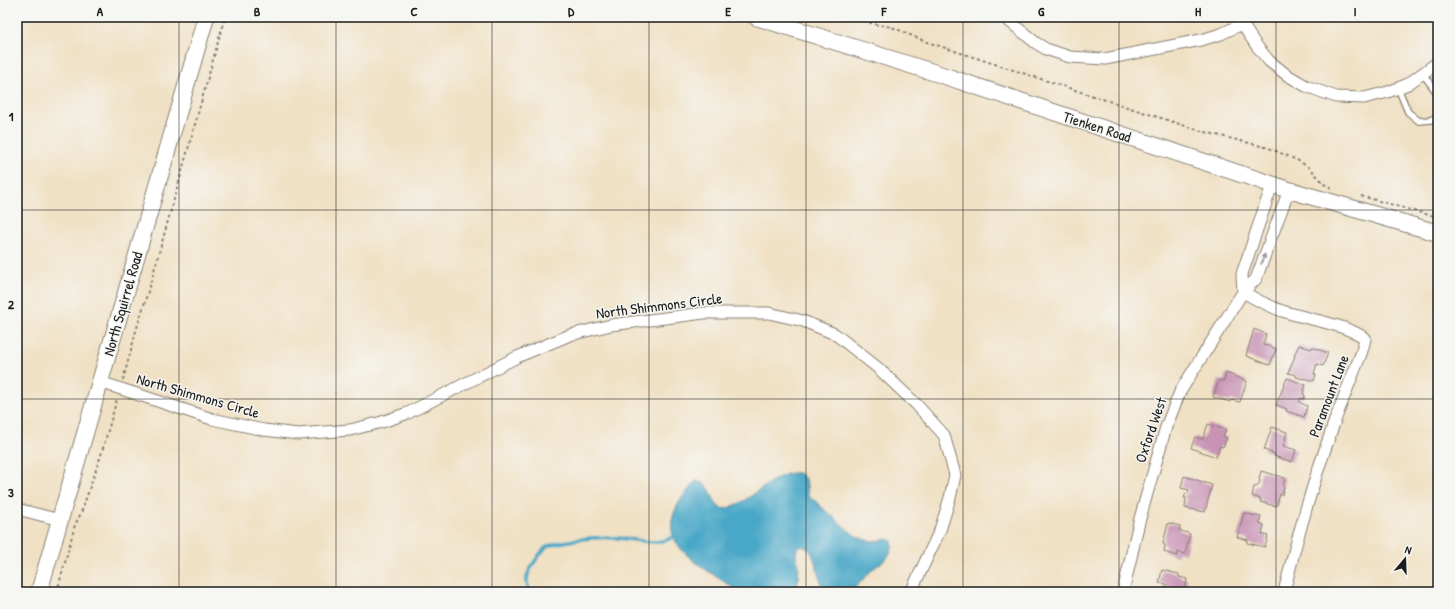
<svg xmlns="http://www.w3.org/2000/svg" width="1455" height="609" viewBox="0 0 1455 609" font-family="'Patrick Hand',sans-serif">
<rect width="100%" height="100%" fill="#f6f6f2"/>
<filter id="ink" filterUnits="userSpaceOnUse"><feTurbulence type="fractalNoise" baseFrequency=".025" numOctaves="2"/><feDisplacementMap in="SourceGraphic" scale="8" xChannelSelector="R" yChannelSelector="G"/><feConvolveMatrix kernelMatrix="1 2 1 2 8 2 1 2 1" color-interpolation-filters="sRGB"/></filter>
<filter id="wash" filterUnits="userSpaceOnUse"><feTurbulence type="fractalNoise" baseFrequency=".012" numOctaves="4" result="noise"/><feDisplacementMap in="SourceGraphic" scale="16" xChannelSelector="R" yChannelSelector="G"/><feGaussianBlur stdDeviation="0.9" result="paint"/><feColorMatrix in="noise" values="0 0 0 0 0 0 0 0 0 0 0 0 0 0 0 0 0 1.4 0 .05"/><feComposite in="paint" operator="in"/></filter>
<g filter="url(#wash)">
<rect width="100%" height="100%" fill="#f0e1c5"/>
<path fill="#48a7c7" stroke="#326272" d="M792 473H799C801 475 805 478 806 480 808 486 806 493 810 498 812 500 816 501 818 503 822 508 826 511 831 515 851 531 858 546 887 539L892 541C894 559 881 561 871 571 864 578 858 585 851 592H823C821 584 815 559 811 552 809 549 805 547 801 546L797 549 796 555 799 565 797 592H742L735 589C688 557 642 538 696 481 716 485 709 501 722 509 749 505 766 478 792 473Z"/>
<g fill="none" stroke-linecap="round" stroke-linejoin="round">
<path stroke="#48a7c7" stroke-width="3.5" d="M530 592C529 588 526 583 527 579 527 571 541 551 548 546 572 539 593 536 618 538 638 539 655 547 673 537"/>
</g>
<g id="blocks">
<g fill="#c792b4">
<polygon points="1254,329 1266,334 1263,345 1265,346 1266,345 1276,349 1270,365 1246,356"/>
<polygon points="1299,345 1311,349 1312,347 1328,353 1323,366 1317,364 1314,374 1316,374 1314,381 1304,378 1304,379 1296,377 1296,375 1288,373 1295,356 1294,355"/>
<polygon points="1226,373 1247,381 1240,402 1231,400 1230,402 1213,397 1219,380 1224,381"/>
<polygon points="1287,378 1306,385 1303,394 1305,395 1304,399 1301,398 1299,402 1307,406 1304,417 1286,411 1287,409 1276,405"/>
<polygon points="1208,424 1226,430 1223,436 1227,438 1223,447 1220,446 1216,457 1191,448 1195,437 1203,439"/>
<polygon points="1272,427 1287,432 1285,439 1286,439 1283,446 1296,450 1292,462 1274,456 1275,454 1264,450"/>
<polygon points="1261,471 1285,478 1283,486 1284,487 1282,495 1280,494 1277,505 1275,506 1260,502 1261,499 1252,496 1254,487 1258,486 1260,480 1259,479"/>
<polygon points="1184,476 1212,485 1205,512 1185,508 1186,498 1184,498 1186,493 1188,494 1189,490 1181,488"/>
<polygon points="1244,513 1261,517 1259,523 1264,525 1262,534 1268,536 1265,547 1247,543 1248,540 1237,537"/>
<polygon points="1168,523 1180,526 1179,530 1190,534 1185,554 1178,552 1177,556 1164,552 1165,545 1163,544"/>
<polygon points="1162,570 1179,574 1179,577 1187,579 1185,592 1163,592 1164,588 1166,588 1167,584 1159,583"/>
</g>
</g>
</g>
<g filter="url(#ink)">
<use href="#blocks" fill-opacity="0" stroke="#867e70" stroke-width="1"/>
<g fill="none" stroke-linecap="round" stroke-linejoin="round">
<g stroke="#867e70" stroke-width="8">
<g id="lane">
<polyline points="1423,74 1438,94"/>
<polyline points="1398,88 1408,112 1419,121 1431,120 1438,115"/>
</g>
</g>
<g stroke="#867e70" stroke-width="13">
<g id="street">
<polyline points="1004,17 1036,43 1046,49 1070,57 1105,59 1201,40 1221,34 1242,24 1250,17"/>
<polyline points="1242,24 1256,45 1269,61 1287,75 1306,86 1336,97 1364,98 1388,92 1408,84 1438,62"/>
<path d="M1243 292C1255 299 1269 306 1282 311 1310 320 1341 323 1365 338 1363 352 1360 356 1355 369 1347 389 1339 409 1332 429 1313 482 1297 537 1284 592"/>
<polyline points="1243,292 1242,274 1272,185"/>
<polyline points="100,382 212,419 264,430 298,434 350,430 382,422 408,413 517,357 570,335 611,325 704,313 769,313 803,321 835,334 878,368 916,404 944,435 955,475 950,498 940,530 911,592"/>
<polyline points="17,509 60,520"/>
<polyline points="1123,592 1139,522 1166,427 1180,392 1193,371 1243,292 1256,279 1289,190"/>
</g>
</g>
<g stroke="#867e70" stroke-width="18">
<g id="secondary">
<polyline points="756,17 939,74 1289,190 1438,233"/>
<polyline points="39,592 206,17"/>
</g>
</g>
<g stroke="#867e70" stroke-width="2" stroke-dasharray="3 3" stroke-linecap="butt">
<polyline points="852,17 874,24 892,27 924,41 1201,131 1269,148 1297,160 1310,168 1324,184 1332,188"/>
<polyline points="1361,196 1429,215 1438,216"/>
<polyline points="123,380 136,331 150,285 225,17"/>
<polyline points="57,592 75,525 81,513 101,455 117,399"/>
</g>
<use href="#lane" stroke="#fff" stroke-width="5.5"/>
<use href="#street" stroke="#fff" stroke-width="11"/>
<use href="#secondary" stroke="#fff" stroke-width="16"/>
</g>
<defs><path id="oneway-solid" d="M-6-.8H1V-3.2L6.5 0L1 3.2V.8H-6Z"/></defs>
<use fill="#999" href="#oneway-solid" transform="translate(1263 259) rotate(-69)"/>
</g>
<path fill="none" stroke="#1c1c1c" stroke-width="1" stroke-opacity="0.55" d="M179 17V592M336 17V592M492 17V592M649 17V592M806 17V592M963 17V592M1119 17V592M1276 17V592M17 210H1438M17 399H1438"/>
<g text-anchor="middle" stroke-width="3" stroke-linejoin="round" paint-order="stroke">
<g font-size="15" fill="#1c1c1c" stroke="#f6f6f2">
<text transform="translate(1097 127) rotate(18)" y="5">Tienken Road</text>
<text transform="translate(123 304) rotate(-74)" y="5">North Squirrel Road</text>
<text transform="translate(659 306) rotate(-7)" y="5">North Shimmons Circle</text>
<text transform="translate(198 396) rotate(16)" y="5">North Shimmons Circle</text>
<text transform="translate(1329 396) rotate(-69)" y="5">Paramount Lane</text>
<text transform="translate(1151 430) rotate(-71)" y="5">Oxford West</text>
</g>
</g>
<rect width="1455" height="609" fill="none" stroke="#f6f6f2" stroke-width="44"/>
<g transform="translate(1405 559) rotate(19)" stroke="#f6f6f2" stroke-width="3" paint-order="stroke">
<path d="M0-3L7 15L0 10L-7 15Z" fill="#1c1c1c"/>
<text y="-6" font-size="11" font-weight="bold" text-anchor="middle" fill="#1c1c1c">N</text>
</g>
<rect x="22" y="22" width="1411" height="565" fill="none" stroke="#1c1c1c" stroke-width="1.5"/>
<g font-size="13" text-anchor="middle" font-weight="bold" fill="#1c1c1c">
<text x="100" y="16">A</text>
<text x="257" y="16">B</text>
<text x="414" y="16">C</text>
<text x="571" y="16">D</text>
<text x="728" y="16">E</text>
<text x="884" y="16">F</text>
<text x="1041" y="16">G</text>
<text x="1198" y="16">H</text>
<text x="1355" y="16">I</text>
<text x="11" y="121">1</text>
<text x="11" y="309">2</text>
<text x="11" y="497">3</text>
</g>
</svg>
